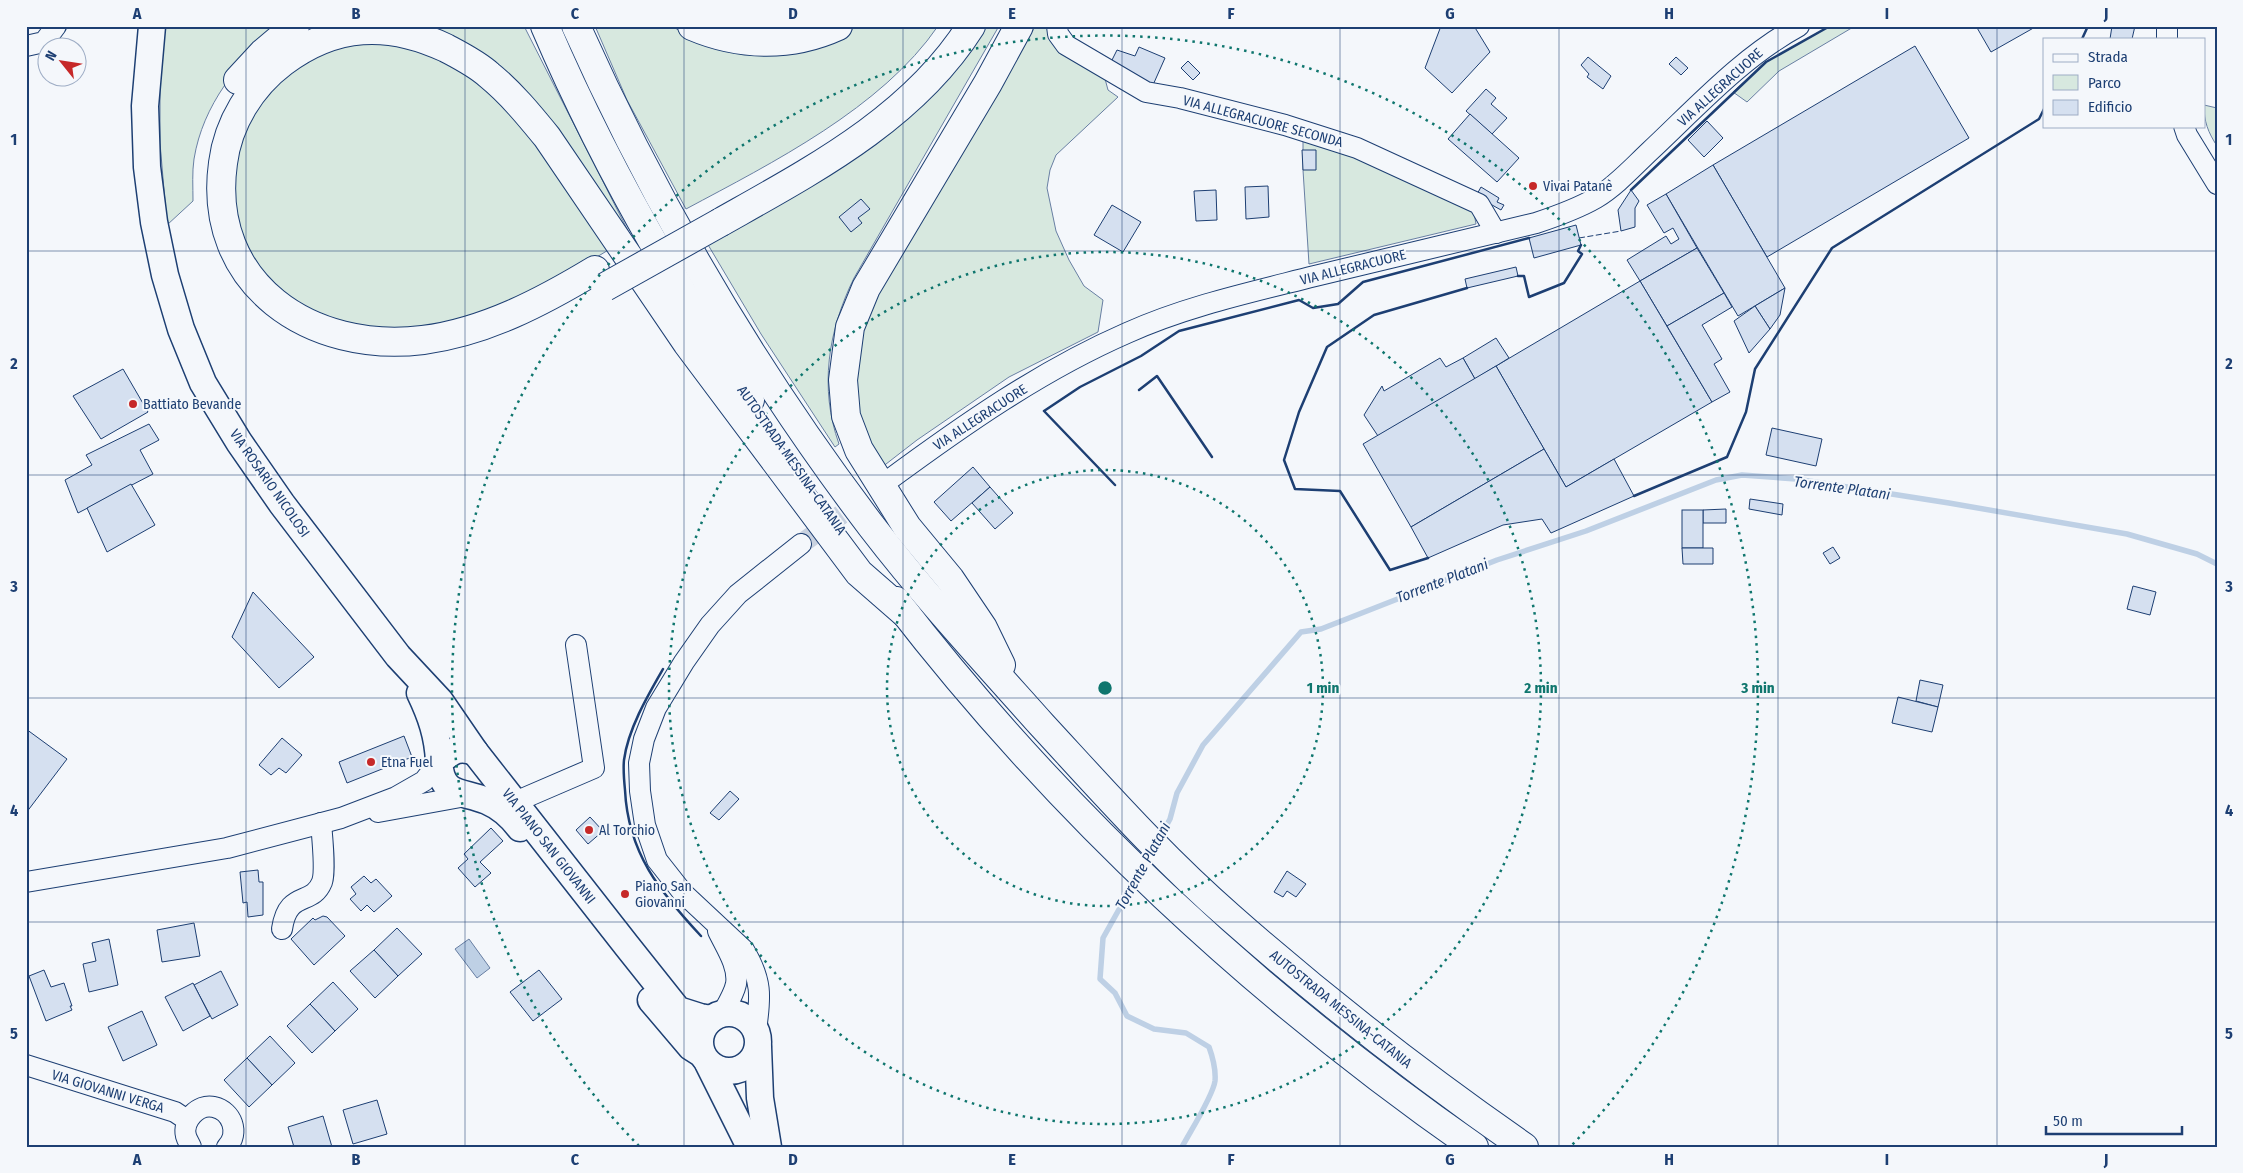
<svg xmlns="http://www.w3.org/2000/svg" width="2243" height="1173" viewBox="0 0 2243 1173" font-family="'Fira Sans Condensed',sans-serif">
<rect width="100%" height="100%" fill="#f4f7fb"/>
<g fill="#d7e8df" stroke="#687fa3">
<path d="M164 26H278C238 63 203 104 194 159 192 172 193 187 193 201L167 225 160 143V80Z"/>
<polygon points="417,26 524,26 653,280 566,149"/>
<path d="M595 26H670L688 34 849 26H938C882 108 772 163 686 209L627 100Z"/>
<path d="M977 26H999L854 278C828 331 819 388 839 444L835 447 761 334 704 238 801 185Z"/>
<polygon points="1027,26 1050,26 1104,75 1108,90 1118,97 1056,155 1050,170 1047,188 1056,231 1069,260 1084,286 1103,300 1098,332 1009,377 917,440 877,471 857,423 856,344 875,292"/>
<polygon points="1830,26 1855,26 1779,71 1747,102 1733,92 1766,62"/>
<polygon points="399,40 458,66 516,115 610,249 549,286 440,327 378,332 306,311 255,266 238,229 232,197 234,160 245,128 262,95 287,72 337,43"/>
<path d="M2204 105 2217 108V146C2208 132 2204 122 2204 105Z"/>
<polygon points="1303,134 1473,207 1476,224 1309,264 1303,170"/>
</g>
<polygon fill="#bed0e5" stroke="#687fa3" points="469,939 490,968 477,978 455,949"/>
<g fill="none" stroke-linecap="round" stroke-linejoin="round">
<g stroke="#bed0e5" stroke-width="5.5">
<polyline points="1159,839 1170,819 1177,793 1203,745 1301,632 1321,629 1497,560 1586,531 1716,480 1742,475 1796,479 1949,503 2127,534 2197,554 2217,564"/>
<path d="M1136 879 1103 938 1100 979 1115 993 1127 1016 1154 1029 1186 1033 1209 1047C1213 1058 1216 1069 1215 1081 1213 1096 1190 1132 1182 1147"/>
</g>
</g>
<g fill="#d5e0f0" stroke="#1d3f73">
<polygon points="1441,26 1474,26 1490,52 1452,93 1425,68"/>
<polygon points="1976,26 2037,26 1991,52"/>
<polygon points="2112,26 2135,26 2132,39 2110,39"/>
<polygon points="1915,46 1969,138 1767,257 1713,165"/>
<polygon points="1139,47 1165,58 1153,85 1110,64 1117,50 1135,56"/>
<polygon points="1588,57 1611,76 1603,89 1587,77 1589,74 1581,65"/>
<polygon points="1676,57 1688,68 1681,75 1669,64"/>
<polygon points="1188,61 1200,73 1193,80 1181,68"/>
<polygon points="1486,89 1496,98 1491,104 1507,118 1492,134 1466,111"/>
<polygon points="1470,114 1519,158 1497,182 1448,139"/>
<polygon points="1707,121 1723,138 1704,157 1688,140"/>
<polygon points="1302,150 1316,150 1316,170 1303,170"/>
<polygon points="1713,165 1785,288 1738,316 1666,194"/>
<polygon points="1268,186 1269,217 1246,219 1245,187"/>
<polygon points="1481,187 1499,198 1497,202 1504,205 1501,210 1476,196"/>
<polygon points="1216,190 1217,220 1196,221 1194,191"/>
<polygon points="1631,190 1639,201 1635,208 1635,227 1621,231 1618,210"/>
<polygon points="1666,194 1697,248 1640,281 1627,260 1666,236 1671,244 1679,239 1673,228 1664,233 1647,205"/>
<polygon points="861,199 870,209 858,218 862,223 851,232 839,217"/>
<polygon points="1112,205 1141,222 1123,252 1094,235"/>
<polygon points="1576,225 1581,245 1534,258 1529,238"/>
<polygon points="1697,248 1724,293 1667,326 1640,281"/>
<polygon points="1516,267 1518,276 1467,288 1465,279"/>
<polygon points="1640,281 1712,402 1566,487 1496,366"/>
<polygon points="1785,288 1780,315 1770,329 1755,306"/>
<polygon points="1724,293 1732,307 1702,325 1722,359 1714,364 1730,392 1712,402 1667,326"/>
<polygon points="1755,306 1770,329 1749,353 1734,321"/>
<polygon points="1496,338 1509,358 1475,379 1463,358"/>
<polygon points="1440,358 1446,367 1463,358 1475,379 1378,436 1364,415 1382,386 1384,391"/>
<polygon points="1496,366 1544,449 1411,527 1363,444"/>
<polygon points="123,369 148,412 101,439 73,396"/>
<polygon points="149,424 159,440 140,450 153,474 78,513 65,480 92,465 86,455"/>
<polygon points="1772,428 1822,439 1816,466 1766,455"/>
<polygon points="1544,449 1566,487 1614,459 1634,496 1551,533 1542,519 1503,525 1428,558 1411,527"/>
<polygon points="973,467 990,487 951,521 934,502"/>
<polygon points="131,484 155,525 107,552 87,508"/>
<polygon points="990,487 1013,513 995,529 972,503"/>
<polygon points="1750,499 1783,504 1782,515 1749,509"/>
<polygon points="1726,509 1726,523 1703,523 1703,510"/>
<rect x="1682" y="510" width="21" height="38"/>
<polygon points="1833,547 1840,558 1830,564 1823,553"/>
<polygon points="1682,548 1713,548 1713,564 1683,564"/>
<polygon points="2133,586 2156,592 2150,615 2127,609"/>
<polygon points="253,592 314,657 279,688 232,637"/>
<polygon points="1920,680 1943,685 1938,707 1916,701"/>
<polygon points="1898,697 1938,707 1932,732 1892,723"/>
<polygon points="26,729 67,759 26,813"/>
<polygon points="404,736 412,757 347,783 339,762"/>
<polygon points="282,738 302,755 286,773 279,768 271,775 259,765"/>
<polygon points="730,791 739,799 719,820 710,813"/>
<polygon points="590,817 603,831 588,844 576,830"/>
<polygon points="491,828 503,841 480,862 491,873 475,887 458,868 468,859 464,854"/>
<polygon points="258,870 259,882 263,882 263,915 248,917 247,902 243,903 240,872"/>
<polygon points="1287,871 1306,884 1296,897 1287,891 1283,897 1274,892"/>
<polygon points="364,876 371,883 376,879 392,896 374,912 367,905 361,911 350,899 356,894 351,887"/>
<polygon points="323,916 327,917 345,936 314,965 291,939 313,918 315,920"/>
<polygon points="194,923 200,956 162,962 157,930"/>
<polygon points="397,928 422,954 398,976 374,950"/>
<polygon points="109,939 118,985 89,992 83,964 96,961 92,943"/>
<polygon points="374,950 398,976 375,998 350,971"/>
<polygon points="44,970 51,987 64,983 72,1006 70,1006 72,1010 46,1021 29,976"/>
<polygon points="539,970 562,999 533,1021 510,992"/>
<polygon points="221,971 238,1005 212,1019 194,985"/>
<polygon points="333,982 358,1009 335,1031 310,1004"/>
<polygon points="193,983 210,1016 183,1031 165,997"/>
<polygon points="310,1004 335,1031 312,1053 287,1026"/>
<polygon points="142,1011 157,1045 123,1061 108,1027"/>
<polygon points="270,1036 295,1063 272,1085 247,1058"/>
<polygon points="247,1058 272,1085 249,1107 224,1080"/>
<polygon points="377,1100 387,1134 353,1144 343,1110"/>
<polygon points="323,1116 332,1147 294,1147 288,1127"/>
</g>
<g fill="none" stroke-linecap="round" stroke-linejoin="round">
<polyline stroke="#c9d2e0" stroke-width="20" stroke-dasharray="20 10" stroke-linecap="butt" points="801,544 886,482"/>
<g stroke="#1d3f73" stroke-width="22">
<g id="minor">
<polyline points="1057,26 1058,34 1066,45 1146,92 1180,98 1285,125 1357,148 1479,204 1496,233"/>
<polyline points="2167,39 2167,26"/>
<polyline points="26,46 44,42 56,26"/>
<polyline points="2184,126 2187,135 2217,184"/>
<path d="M886 482C962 426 1040 371 1127 333 1187 306 1252 292 1315 276 1389 258 1462 241 1536 223 1557 216 1577 209 1596 198 1616 186 1633 167 1650 151 1697 107 1742 57 1799 26"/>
<polyline points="515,802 594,768 576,645"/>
<polyline points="378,812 466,796"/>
<polyline points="26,882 227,848 341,818 396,797 424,781 439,762"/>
<path d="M282 929C288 889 312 907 322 882 326 871 322 836 321 823"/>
<path d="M718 931C725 946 739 966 736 984 734 994 727 1005 722 1014"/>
<path d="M756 1030C761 996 762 980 744 950L683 893 657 860 645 825 640 791 639 763 644 739 656 708 684 662 710 625 738 594 801 544"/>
<polyline points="26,1065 175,1112 187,1120"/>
<path d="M191 1147C190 1144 187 1140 186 1136 182 1121 198 1103 214 1107 232 1111 240 1133 227 1147"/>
</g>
</g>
<g stroke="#1d3f73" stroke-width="29">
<g id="major">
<polyline points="152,26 145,106 147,167 154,222 165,275 181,329 203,383 239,442 282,504 398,656 440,701 475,752 627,946 678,1010 700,1017 711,1019"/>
<path d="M420 693C431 716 438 736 439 762"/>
<path d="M475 752C458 746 452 751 439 762 442 798 461 790 487 801 501 807 511 816 520 828"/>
<polyline points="651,1000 691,1047 702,1054"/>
<circle cx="729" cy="1042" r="29"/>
<polyline points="758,1047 760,1098 768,1147"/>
<polyline points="708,1063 750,1147"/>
</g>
</g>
<g stroke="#1d3f73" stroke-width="30">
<g id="highway">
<path d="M545 26C600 155 673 283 750 400"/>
<path d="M576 26C655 203 755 373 872 527 925 596 984 660 1042 725 1103 791 1162 858 1230 917 1324 1000 1422 1076 1524 1147"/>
<path d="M692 26C739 46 790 48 838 26"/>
<polyline points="238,80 263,53 295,26"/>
<path d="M721 222C813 170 913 118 971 26"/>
<path d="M595 270C542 302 485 332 423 340 312 354 206 285 223 163 228 123 251 86 283 62 335 23 388 21 446 48 461 56 477 64 489 75 511 93 529 115 547 137L687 343 859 573 906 614"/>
<path d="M896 601C1058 811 1256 995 1474 1147"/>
<polyline points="1001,665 983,628 950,579 907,527 859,450 846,416 843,380 850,327 866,288 988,83 1019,26"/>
</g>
</g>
<use href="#minor" stroke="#f4f7fb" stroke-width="20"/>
<use href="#major" stroke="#f4f7fb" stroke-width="26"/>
<use href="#highway" stroke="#f4f7fb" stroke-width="28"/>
<g stroke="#1d3f73" stroke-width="30" stroke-linecap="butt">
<polyline id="highway-bridge" points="605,287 721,222"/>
</g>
<use href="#highway-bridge" stroke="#f4f7fb" stroke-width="28"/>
<polyline stroke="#1d3f73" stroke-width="1" stroke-dasharray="6 2.5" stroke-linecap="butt" points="1579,238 1621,231"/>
<g stroke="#1d3f73" stroke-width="2.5">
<polyline points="2082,39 2088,26"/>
<polyline points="1631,190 1766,62 1830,26"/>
<polyline points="1518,276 1524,276 1529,297 1564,283 1582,254 1578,251 1581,245"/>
<polyline points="1139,390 1157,376 1212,457"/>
<polyline points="1115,485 1044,411 1080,387 1141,356 1179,331 1299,300 1313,308 1338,304 1363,282 1529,238"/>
<polyline points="1634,496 1727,457 1746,412 1755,369 1832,248 2039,119 2044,109"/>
<polyline points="1428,558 1390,570 1340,491 1295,489 1284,460 1299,412 1327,347 1374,315 1467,288"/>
<path d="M663 669C648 695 628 729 624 760 623 770 624 780 625 790 628 853 660 892 701 936"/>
</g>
</g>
<path fill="none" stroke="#1d3f73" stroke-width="1" stroke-opacity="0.55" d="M246 26V1147M465 26V1147M684 26V1147M903 26V1147M1122 26V1147M1340 26V1147M1559 26V1147M1778 26V1147M1997 26V1147M26 251H2217M26 475H2217M26 698H2217M26 922H2217"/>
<g fill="none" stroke="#0f766e" stroke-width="2.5" stroke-dasharray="2.5 5">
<circle cx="1105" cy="688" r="218"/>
<circle cx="1105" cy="688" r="436"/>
<path d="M639 1146A653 653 0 1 1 1571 1146"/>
</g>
<g fill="#c62828" stroke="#f4f7fb" stroke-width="2">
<circle cx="1533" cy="186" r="5"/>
<circle cx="133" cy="404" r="5"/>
<circle cx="371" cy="762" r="5"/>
<circle cx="589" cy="830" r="5"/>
<circle cx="625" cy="894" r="5"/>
</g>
<g text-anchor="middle" stroke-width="4" stroke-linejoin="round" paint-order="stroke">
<g font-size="14" fill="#1d3f73" stroke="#f4f7fb">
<text transform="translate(1720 87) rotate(-42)" y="5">VIA ALLEGRACUORE</text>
<text transform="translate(1263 121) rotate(15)" y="5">VIA ALLEGRACUORE SECONDA</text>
<text transform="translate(1353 267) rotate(-14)" y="5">VIA ALLEGRACUORE</text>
<text transform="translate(980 417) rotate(-33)" y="5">VIA ALLEGRACUORE</text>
<text transform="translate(792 460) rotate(55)" y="5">AUTOSTRADA MESSINA-CATANIA</text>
<text transform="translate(270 483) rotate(55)" y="5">VIA ROSARIO NICOLOSI</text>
<text transform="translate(549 846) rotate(52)" y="5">VIA PIANO SAN GIOVANNI</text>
<text transform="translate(1341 1009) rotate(39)" y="5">AUTOSTRADA MESSINA-CATANIA</text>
<text transform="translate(108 1091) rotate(17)" y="5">VIA GIOVANNI VERGA</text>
</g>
<g font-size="14" fill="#1d3f73" stroke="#f4f7fb" text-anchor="start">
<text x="1543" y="191">Vivai Patanè</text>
<text x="143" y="409">Battiato Bevande</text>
<text x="381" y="767">Etna Fuel</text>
<text x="599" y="835">Al Torchio</text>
<text x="635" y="891">Piano San<tspan x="635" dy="16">Giovanni</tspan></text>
</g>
<g font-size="15" font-style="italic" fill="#1d3f73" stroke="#f4f7fb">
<text transform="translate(1842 488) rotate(8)" y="5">Torrente Platani</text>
<text transform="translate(1442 581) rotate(-21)" y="5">Torrente Platani</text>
<text transform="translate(1143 866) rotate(-61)" y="5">Torrente Platani</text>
</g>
</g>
<circle cx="1105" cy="688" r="8" fill="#0f766e" stroke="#f4f7fb" stroke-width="2.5"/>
<g font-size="15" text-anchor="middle" font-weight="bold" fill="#0f766e" stroke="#f4f7fb" stroke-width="4" stroke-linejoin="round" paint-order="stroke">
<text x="1323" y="693">1 min</text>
<text x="1541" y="693">2 min</text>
<text x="1758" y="693">3 min</text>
</g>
<rect width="2243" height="1173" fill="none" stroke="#f4f7fb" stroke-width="55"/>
<rect x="2043" y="38" width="162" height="90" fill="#f4f7fb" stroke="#9eadc5"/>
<rect x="2053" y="54" width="25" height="8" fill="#f4f7fb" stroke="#9eadc5"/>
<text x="2088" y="62" font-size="15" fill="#1d3f73">Strada</text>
<rect x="2053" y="75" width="25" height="15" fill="#d7e8df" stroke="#9eadc5"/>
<text x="2088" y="88" font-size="15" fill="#1d3f73">Parco</text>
<rect x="2053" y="100" width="25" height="15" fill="#d5e0f0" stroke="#9eadc5"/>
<text x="2088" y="112" font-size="15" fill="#1d3f73">Edificio</text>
<g transform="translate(62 62) rotate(300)"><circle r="24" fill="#f4f7fb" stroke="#9eadc5"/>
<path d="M0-4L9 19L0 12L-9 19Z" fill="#c62828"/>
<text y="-8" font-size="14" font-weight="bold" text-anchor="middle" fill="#1d3f73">N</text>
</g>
<path d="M2046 1126v8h136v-8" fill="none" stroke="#1d3f73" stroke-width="2.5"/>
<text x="2053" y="1126" font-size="15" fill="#1d3f73" stroke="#f4f7fb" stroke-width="4" paint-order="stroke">50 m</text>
<rect x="28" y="28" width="2188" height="1118" fill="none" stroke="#1d3f73" stroke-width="2"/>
<g font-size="16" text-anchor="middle" font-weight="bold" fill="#1d3f73">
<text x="137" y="19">A</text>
<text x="356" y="19">B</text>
<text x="575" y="19">C</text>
<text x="793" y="19">D</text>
<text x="1012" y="19">E</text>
<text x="1231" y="19">F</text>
<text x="1450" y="19">G</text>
<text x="1669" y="19">H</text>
<text x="1887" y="19">I</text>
<text x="2106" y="19">J</text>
<text x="14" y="145">1</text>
<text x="2229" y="145">1</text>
<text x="14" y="369">2</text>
<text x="2229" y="369">2</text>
<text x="14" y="592">3</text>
<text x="2229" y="592">3</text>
<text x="14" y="816">4</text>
<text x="2229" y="816">4</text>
<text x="14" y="1039">5</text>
<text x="2229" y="1039">5</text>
<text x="137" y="1165">A</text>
<text x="356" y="1165">B</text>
<text x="575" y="1165">C</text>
<text x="793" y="1165">D</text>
<text x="1012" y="1165">E</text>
<text x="1231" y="1165">F</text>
<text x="1450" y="1165">G</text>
<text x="1669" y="1165">H</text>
<text x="1887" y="1165">I</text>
<text x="2106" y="1165">J</text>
</g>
</svg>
